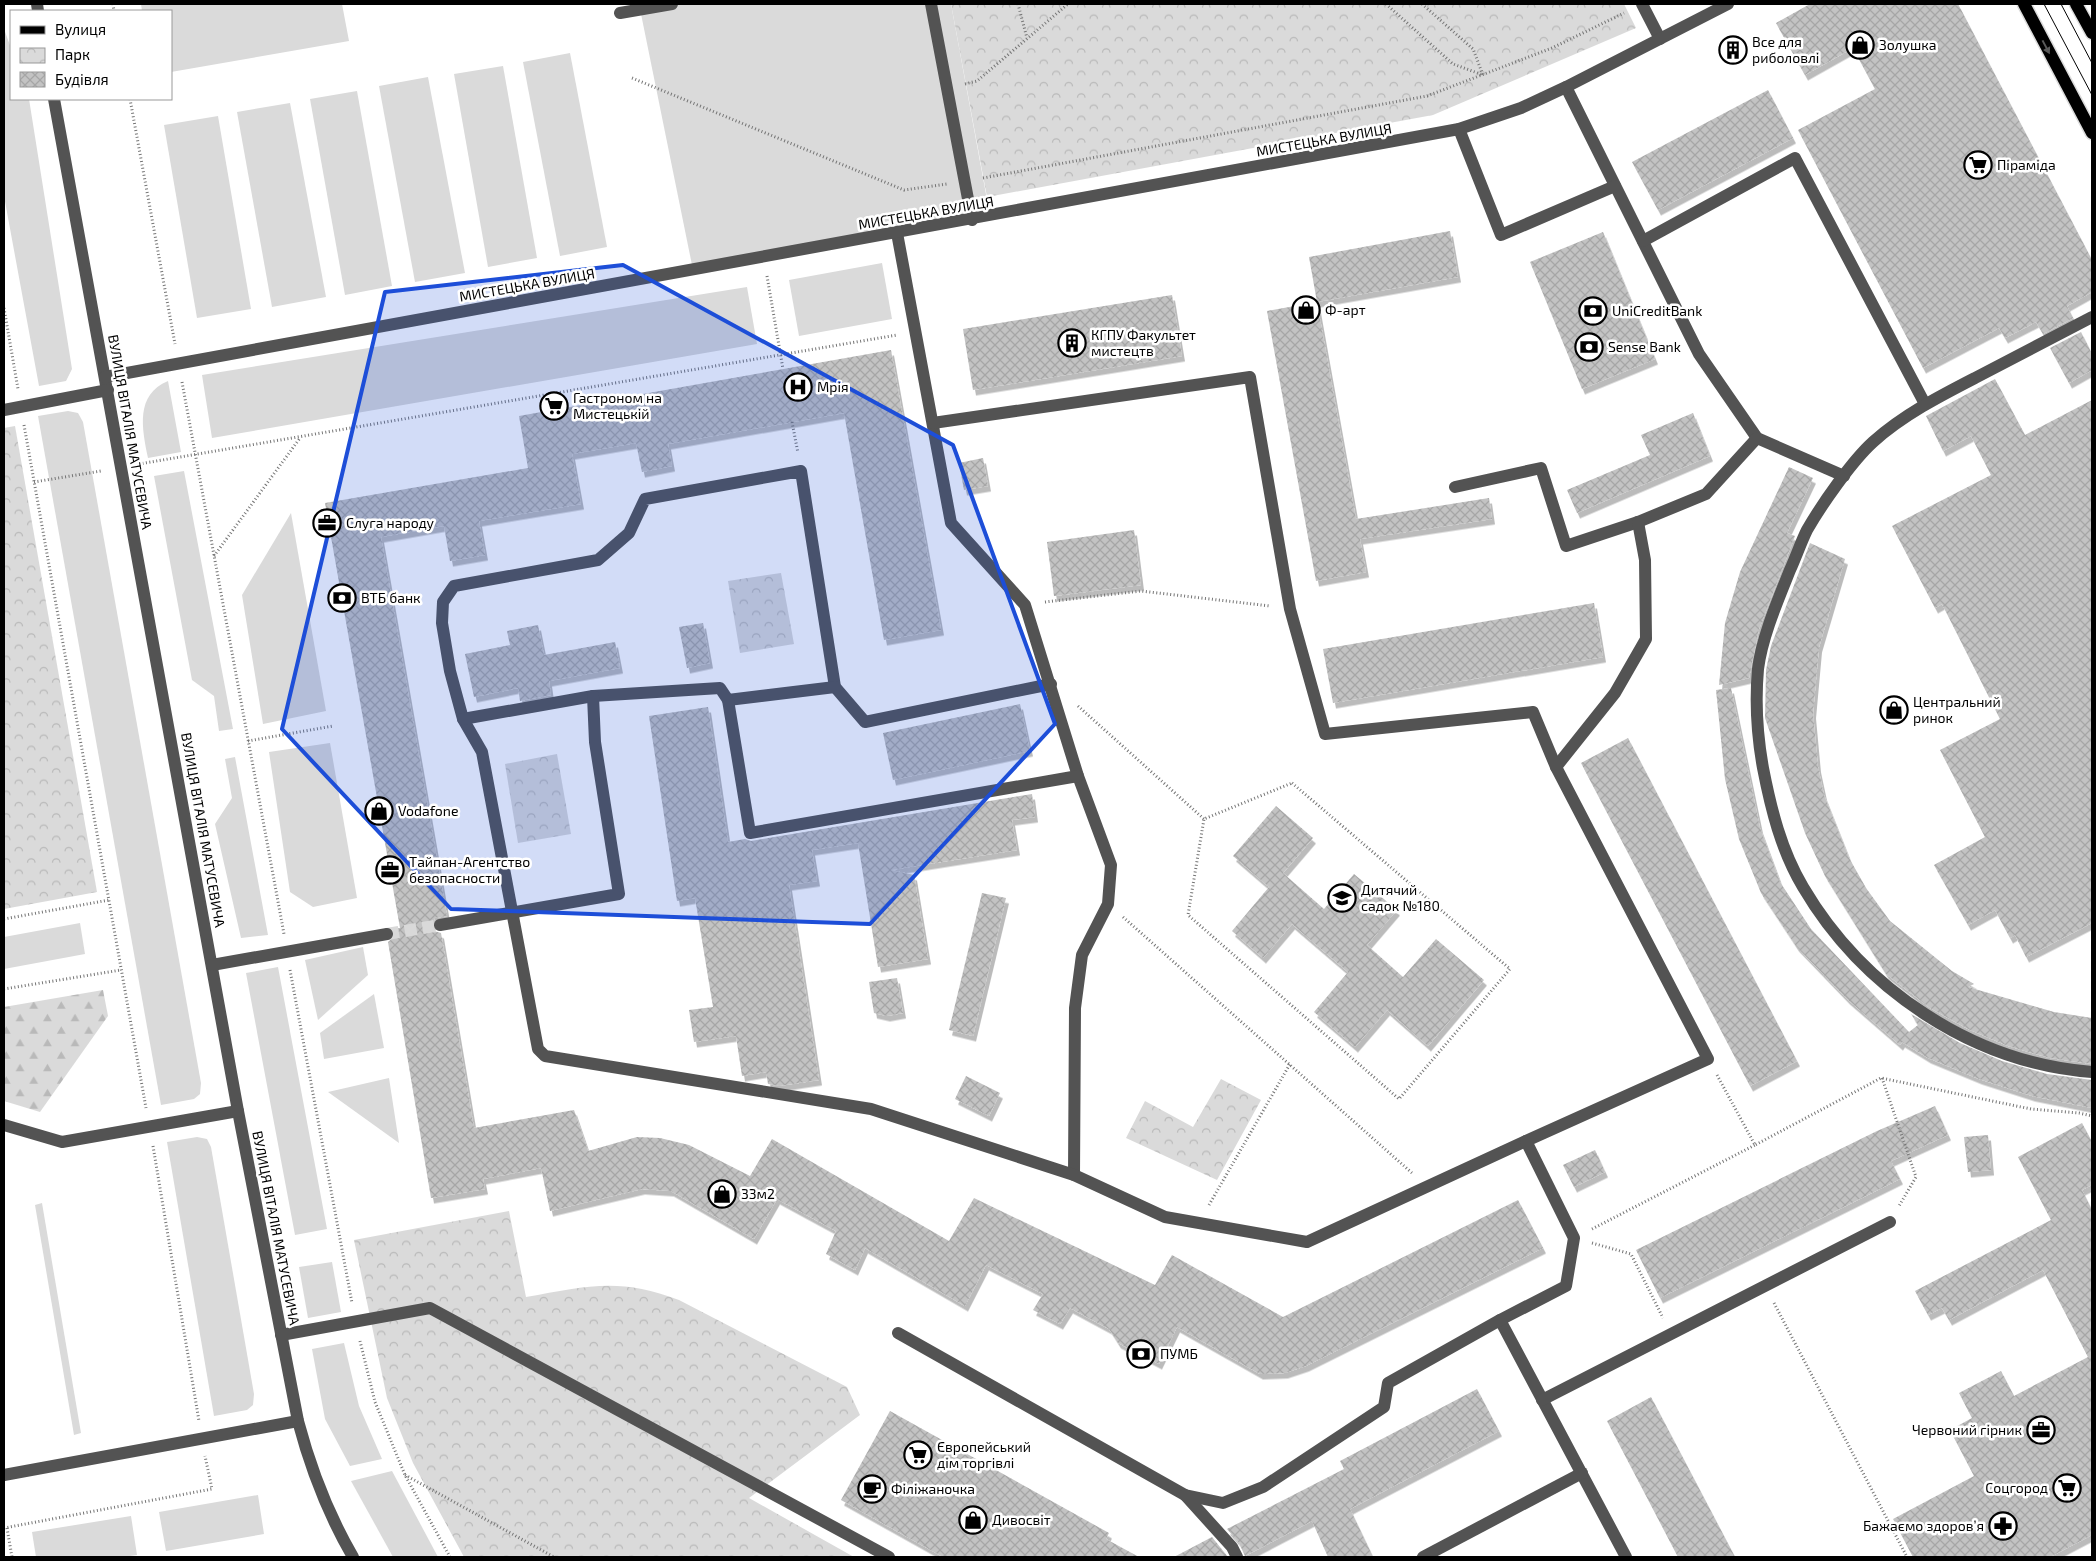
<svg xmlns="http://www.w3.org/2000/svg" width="2096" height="1561" viewBox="0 0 2096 1561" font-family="'Exo 2',sans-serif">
<defs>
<pattern id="forest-firs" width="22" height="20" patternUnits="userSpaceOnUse" patternTransform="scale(1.25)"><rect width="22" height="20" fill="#dadada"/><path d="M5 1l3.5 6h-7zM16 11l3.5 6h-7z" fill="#b9b9b9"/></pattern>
<pattern id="park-crowns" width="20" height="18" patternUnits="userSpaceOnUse" patternTransform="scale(1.25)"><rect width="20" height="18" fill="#dadada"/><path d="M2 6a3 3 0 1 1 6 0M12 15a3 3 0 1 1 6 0" fill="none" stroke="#b9b9b9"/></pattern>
<pattern id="building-cross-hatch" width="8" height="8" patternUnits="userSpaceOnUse" patternTransform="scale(1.25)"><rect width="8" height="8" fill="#c3c3c3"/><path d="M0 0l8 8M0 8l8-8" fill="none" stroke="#a6a6a6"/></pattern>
<filter id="shadow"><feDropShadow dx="3" dy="5.5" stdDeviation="0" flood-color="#0004"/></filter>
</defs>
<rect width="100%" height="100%" fill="#fff"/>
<g fill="#dadada">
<polygon points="141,4 342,4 349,41 171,72 171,11 142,11"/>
<polygon points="639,4 951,4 990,216 693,270"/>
<polygon points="4,29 11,48 11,99 29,99 72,369 66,381 39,386 4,196"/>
<polygon points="570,53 607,247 560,256 523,62"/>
<polygon points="503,66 537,258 488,267 454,74"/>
<polygon points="428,77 465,273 415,282 379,86"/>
<polygon points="357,91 392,286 345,295 310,99"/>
<polygon points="290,103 326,297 272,307 237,112"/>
<polygon points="218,116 251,309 197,318 164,125"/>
<polygon points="882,263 892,319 799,336 789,280"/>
<polygon points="747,287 757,344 212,438 202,375"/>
<path d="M168 381 181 452 148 458C142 428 135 395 168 381Z"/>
<polygon points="68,411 78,413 83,422 201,1083 200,1094 194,1099 161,1105 38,416"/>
<polygon points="184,471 233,729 219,731 214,696 192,680 154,476"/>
<polygon points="291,513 326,711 263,724 242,595"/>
<polygon points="330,743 357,898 313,907 290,892 269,752"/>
<polygon points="235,757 268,935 241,938 215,824 232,798 225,759"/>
<polygon points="80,923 85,954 4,969 4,937"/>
<polygon points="363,947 368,975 318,1020 305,960"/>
<polygon points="278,967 327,1229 295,1235 246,973"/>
<polygon points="374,994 384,1048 324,1059 320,1033"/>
<polygon points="389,1078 399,1143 328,1092"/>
<polygon points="197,1137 207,1139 211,1147 254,1394 253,1405 247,1410 214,1416 167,1142"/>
<polygon points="42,1203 81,1433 74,1435 35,1205"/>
<polygon points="332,1262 341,1312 308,1318 299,1267"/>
<polygon points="344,1343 359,1406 382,1459 350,1466 325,1419 312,1349"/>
<polygon points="392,1471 438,1557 393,1557 351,1481"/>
<polygon points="258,1495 264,1534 166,1551 159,1512"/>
<polygon points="131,1516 137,1555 123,1557 36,1557 32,1532"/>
</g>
<polygon fill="url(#forest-firs)" points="103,990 108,1016 40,1112 4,1101 4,1007"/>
<g fill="url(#park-crowns)">
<polygon points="951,4 1624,4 1636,28 1433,115 987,197"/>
<polygon points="15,426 97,892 4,909 4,428"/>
<polygon points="781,573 794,644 740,653 728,581"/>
<polygon points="557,754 571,834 518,843 505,764"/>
<polygon points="1221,1079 1261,1100 1217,1180 1126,1138 1145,1101 1193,1127"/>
<path d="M509 1211 526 1297C586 1286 620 1277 679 1300L847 1387 860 1415 749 1498 854 1557H464L413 1463 387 1398 354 1240Z"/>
</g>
<g fill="url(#building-cross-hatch)" filter="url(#shadow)">
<polygon points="1810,4 1958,4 2092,260 2092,292 2067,306 2073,318 2043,334 2036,322 2005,338 1999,328 1923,368 1798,130 1875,89 1853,48 1805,75 1776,23"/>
<polygon points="1768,90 1793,138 1658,210 1632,162"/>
<polygon points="1450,231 1458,277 1317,302 1309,257"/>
<polygon points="1603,232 1655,359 1582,389 1530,262"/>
<polygon points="1172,295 1182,356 973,390 963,329"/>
<polygon points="1317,302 1356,519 1489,498 1492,519 1360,539 1366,572 1316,581 1267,311"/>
<polygon points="2081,332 2092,354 2092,370 2069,383 2050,348"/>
<polygon points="891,350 941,630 884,640 844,413 668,444 672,466 642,472 636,443 572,454 581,504 479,521 485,555 450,561 444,526 381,537 447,916 435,918 432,926 434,931 441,933 474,1128 574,1110 588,1151 637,1137 660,1138 689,1145 750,1176 772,1139 949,1241 974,1198 1155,1285 1172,1255 1283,1317 1518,1200 1543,1248 1306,1366 1285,1373 1260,1374 1177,1327 1159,1364 1118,1343 1109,1329 1070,1308 1060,1324 1033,1310 1043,1294 986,1265 965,1306 865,1248 855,1270 826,1254 836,1231 777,1199 754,1239 671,1191 642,1189 550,1211 541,1168 483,1179 485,1189 431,1198 388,942 394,937 394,929 400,928 325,503 528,468 519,416"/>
<polygon points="1995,379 2025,435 2092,400 2092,923 2026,957 2015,935 2010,938 1995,910 1968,925 1934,865 1985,837 1940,750 2000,719 1942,604 1935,608 1892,526 1991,475 1971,436 1943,451 1926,416"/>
<polygon points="1693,413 1710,456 1577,513 1567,490 1650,455 1641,435"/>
<polygon points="983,458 988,486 964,490 959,463"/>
<polygon points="1789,467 1813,478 1787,533 1795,536 1759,629 1749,678 1719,685 1725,623 1740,572"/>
<polygon points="1134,530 1141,585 1054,596 1047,542"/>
<polygon points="1810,543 1845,559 1819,647 1813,713 1818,767 1824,795 1849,858 1866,888 1890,921 1952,971 1974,984 1968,987 2054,1012 2092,1018 2092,1064 2050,1058 2008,1046 1968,1029 1930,1008 1886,974 1825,876 1805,833 1765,718 1766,670 1771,646"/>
<polygon points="1594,603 1603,657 1333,703 1323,649"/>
<polygon points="703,623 710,663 687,668 679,627"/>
<polygon points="538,625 544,655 615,642 620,668 549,681 551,695 520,701 518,688 474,697 465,654 510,645 507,631"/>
<polygon points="1731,688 1760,828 1780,882 1811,929 1909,1032 1918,1025 1911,1014 1960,1043 2002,1061 2047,1074 2092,1080 2092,1108 2032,1096 1979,1079 1928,1058 1902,1042 1900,1045 1847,999 1796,946 1761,893 1739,839 1725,779 1716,690"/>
<polygon points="1020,704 1030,751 893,780 883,733"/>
<polygon points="708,707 728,842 745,839 751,841 1032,794 1035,817 1012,820 1017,850 891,870 914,875 928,959 878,967 858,843 812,850 817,881 789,885 819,1080 779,1086 768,1084 766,1072 742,1076 736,1036 694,1042 689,1010 713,1007 695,898 677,901 649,716"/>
<polygon points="1628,738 1797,1061 1750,1086 1581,763"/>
<polygon points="1276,806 1313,838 1283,873 1324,909 1354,874 1397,910 1367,945 1403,977 1436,939 1484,980 1428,1046 1387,1010 1355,1047 1314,1012 1348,972 1292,924 1263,958 1232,931 1269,887 1233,856"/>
<polygon points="982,893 1006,898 973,1036 949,1030"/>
<polygon points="897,978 903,1013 887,1016 874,1013 869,982"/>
<polygon points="966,1076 1000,1093 989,1116 955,1099"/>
<polygon points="1935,1106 1948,1135 1891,1161 1900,1179 1660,1298 1636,1250 1877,1131"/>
<polygon points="2082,1123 2092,1142 2092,1185 2082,1190 2092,1210 2092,1535 2050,1557 1913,1557 1893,1519 1974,1476 1950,1430 1972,1418 1959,1393 2001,1371 2014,1396 2088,1357 2043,1270 1949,1320 1942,1308 1928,1315 1915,1291 2051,1220 2018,1157"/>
<polygon points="1988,1135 1991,1170 1968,1172 1964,1137"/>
<polygon points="1595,1150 1605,1172 1574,1187 1563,1165"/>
<polygon points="1477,1389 1499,1431 1350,1509 1373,1557 1328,1557 1312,1521 1245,1556 1239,1543 1227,1529 1344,1469 1340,1461"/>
<polygon points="1651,1397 1735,1557 1678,1557 1607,1421"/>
<polygon points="890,1411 1109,1533 1106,1539 1139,1557 943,1557 841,1500"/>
<polygon points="1212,1537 1228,1557 1174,1557"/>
</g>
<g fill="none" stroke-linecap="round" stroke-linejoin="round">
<polyline stroke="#d9d9d9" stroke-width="12" stroke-dasharray="12 6" stroke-linecap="butt" points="387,934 440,925"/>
<g stroke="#dbdbdb" stroke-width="15">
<g id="major">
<polyline points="2024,4 2092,133"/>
<polyline points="2076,4 2092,33"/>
</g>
</g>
<g stroke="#757575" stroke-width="3" stroke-dasharray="1 2.5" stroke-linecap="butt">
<polyline points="113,4 114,11"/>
<polyline points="1018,4 1027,38"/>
<polyline points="1386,4 1453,64 1483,75"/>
<polyline points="1422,4 1473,49 1483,75"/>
<polyline points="632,78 904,190 947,184"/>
<polyline points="965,84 977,81 1068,4"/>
<polyline points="130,99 175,344"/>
<polyline points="983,178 1427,96 1552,48 1624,13"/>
<polyline points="767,276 783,369"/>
<polyline points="4,308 18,389"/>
<polyline points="182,382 284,934"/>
<polyline points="792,422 798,453"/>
<polyline points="24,425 146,1108"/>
<polyline points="139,464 897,335"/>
<polyline points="34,482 101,471"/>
<polyline points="214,556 300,438"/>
<polyline points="1045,602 1141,591 1270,606"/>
<polyline points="1078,706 1204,819"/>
<polyline points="248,741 333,726"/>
<polygon points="1292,783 1510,969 1399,1099 1188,915 1204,819"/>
<polyline points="1123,917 1412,1173"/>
<polyline points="4,919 109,900"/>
<polyline points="290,970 352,1303"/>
<polyline points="4,989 121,970"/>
<polyline points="1717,1075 1755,1145 1881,1078 2031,1109 2079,1113 2092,1116"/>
<polyline points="1882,1078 1916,1177 1899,1206"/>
<polyline points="153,1146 199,1421"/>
<polyline points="1209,1205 1290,1064"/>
<polyline points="1592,1229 1755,1145"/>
<polyline points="1592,1243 1631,1254 1663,1318"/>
<polyline points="1774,1303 1907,1557"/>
<polyline points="360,1341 375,1402 405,1475 450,1557"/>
<polyline points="405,1475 554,1557"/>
<polyline points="4,1528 212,1489 205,1456"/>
<polyline points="7,1528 12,1557"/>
</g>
<g stroke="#535353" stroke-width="12">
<polyline points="37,4 38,11"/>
<polyline points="931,4 972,220"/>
<polyline points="1642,4 1660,39"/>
<polyline points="620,13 672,4"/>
<polyline points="1566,87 1699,354 1757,438 1844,476"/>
<path d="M54 99 238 1111 298 1421C311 1470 328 1514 353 1557"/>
<polyline points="1459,129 1501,235 1615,186"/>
<polyline points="897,233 951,523 1025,605 1078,776 1111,865 1108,904 1082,955 1075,1008 1074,1175"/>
<polyline points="1643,241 1795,158 1925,404"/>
<path d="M2092 317C2053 337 2014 358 1975 378 1940 396 1903 415 1873 442 1852 461 1822 504 1807 530 1801 542 1796 557 1790 570 1778 600 1762 637 1758 669 1755 703 1757 735 1763 768 1771 809 1781 850 1803 887 1863 989 1973 1063 2092 1072"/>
<polyline points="105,377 1459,129 1521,108 1566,87 1728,4"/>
<polyline points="4,410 108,390"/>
<polyline points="1455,487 1541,468 1566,546 1638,522 1706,494 1757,438"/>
<polyline points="1051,684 865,722 835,687 801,471 645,499 629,533 598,560 454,586 443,602 442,623 450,671 463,719 482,752 538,1049 545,1056 871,1109 1074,1175 1165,1217 1307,1242 1526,1141"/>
<polyline points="728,700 835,687"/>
<polyline points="463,719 593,696 720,688 728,700 750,833 1078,776"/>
<polyline points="1556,767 1615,693 1646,639 1645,560 1638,522"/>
<polyline points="440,925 619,894 595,742 593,696"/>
<polyline points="212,965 387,934"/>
<polyline points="4,1125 62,1142 238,1111"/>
<polyline points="1500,1320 1626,1557"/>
<polyline points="898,1333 1185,1495 1223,1503 1263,1487 1384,1407 1388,1383 1500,1320 1566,1286 1574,1238 1526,1141 1708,1059 1556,767 1533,712 1325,734 1290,609 1250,377 933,423"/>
<polyline points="281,1335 430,1308 889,1557"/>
<polyline points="1542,1400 1890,1222"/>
<polyline points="4,1475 298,1421"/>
<polyline points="1185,1495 1232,1547 1237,1557"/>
<polyline points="1423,1557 1582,1473"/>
</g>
<use href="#major" stroke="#000" stroke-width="12"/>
<g stroke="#000" stroke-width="1">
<polyline points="2044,4 2092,95"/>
<polyline points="2061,4 2092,63"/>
</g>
</g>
<defs><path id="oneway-solid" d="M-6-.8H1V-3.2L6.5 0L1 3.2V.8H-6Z" transform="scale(1.25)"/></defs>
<use fill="#595959" href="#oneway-solid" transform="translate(2046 47) rotate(62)"/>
<path fill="#1d4ed8" fill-opacity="0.2" stroke="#1d4ed8" stroke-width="4" stroke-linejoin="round" d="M623 265 953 445 1055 724 870 924 451 909 282 729 385 292Z"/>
<defs>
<g id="shop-ring" transform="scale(1.4375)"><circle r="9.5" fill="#fff" stroke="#000" stroke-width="1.5"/><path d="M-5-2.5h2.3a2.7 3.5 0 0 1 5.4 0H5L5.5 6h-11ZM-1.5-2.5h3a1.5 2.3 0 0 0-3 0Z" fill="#000"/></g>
<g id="building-ring" transform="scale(1.4375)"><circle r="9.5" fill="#fff" stroke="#000" stroke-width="1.5"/><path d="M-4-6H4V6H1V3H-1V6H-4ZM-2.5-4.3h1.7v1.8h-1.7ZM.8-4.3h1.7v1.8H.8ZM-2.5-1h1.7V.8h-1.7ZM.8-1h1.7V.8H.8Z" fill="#000"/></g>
<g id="supermarket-ring" transform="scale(1.4375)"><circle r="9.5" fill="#fff" stroke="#000" stroke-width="1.5"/><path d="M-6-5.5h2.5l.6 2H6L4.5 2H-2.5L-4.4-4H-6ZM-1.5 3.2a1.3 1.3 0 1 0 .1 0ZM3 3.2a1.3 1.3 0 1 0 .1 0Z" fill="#000"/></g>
<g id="bank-ring" transform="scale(1.4375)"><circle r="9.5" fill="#fff" stroke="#000" stroke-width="1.5"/><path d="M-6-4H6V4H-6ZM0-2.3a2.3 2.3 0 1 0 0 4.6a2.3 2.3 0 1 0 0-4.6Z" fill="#000"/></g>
<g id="hospital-ring" transform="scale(1.4375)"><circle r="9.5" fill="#fff" stroke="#000" stroke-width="1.5"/><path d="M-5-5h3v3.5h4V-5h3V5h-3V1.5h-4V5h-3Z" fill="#000"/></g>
<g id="office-ring" transform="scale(1.4375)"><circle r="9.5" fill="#fff" stroke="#000" stroke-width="1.5"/><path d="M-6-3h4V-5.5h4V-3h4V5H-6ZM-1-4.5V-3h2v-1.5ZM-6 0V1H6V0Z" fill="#000"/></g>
<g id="school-ring" transform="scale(1.4375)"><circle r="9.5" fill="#fff" stroke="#000" stroke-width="1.5"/><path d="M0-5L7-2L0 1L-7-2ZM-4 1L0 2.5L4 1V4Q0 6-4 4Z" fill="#000"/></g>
<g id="cafe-ring" transform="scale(1.4375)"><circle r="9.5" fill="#fff" stroke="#000" stroke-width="1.5"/><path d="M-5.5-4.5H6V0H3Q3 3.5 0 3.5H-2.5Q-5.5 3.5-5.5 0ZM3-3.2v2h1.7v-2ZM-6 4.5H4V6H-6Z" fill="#000"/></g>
<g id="pharmacy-ring" transform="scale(1.4375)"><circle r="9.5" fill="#fff" stroke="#000" stroke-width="1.5"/><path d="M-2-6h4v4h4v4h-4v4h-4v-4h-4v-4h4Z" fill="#000"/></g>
</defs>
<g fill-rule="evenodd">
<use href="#shop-ring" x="1860" y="45"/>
<use href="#building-ring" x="1733" y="50"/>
<use href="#supermarket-ring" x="1978" y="165"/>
<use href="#shop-ring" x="1306" y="310"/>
<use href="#bank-ring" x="1593" y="311"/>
<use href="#building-ring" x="1072" y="343"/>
<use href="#bank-ring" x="1589" y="347"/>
<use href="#hospital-ring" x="798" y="387"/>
<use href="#supermarket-ring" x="554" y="406"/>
<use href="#office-ring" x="327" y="523"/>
<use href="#bank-ring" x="342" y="598"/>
<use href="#shop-ring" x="1894" y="710"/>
<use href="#shop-ring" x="379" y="811"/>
<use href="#office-ring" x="390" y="870"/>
<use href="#school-ring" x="1342" y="898"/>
<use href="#shop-ring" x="722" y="1194"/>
<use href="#bank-ring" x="1141" y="1354"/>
<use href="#office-ring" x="2041" y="1430"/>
<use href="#supermarket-ring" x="918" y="1455"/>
<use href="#supermarket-ring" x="2067" y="1488"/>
<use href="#cafe-ring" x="872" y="1489"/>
<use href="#shop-ring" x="973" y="1520"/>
<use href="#pharmacy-ring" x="2003" y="1526"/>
</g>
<g text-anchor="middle" stroke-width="5" stroke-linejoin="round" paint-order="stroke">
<g font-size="14" fill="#000" stroke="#fff" text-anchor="start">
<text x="1752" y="47">Все для<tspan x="1752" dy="16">риболовлі</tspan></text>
<text x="1879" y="50">Золушка</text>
<text x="1997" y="170">Піраміда</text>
<text x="1325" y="315">Ф-арт</text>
<text x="1612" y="316">UniCreditBank</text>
<text x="1091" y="340">КГПУ Факультет<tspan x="1091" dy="16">мистецтв</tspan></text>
<text x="1608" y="352">Sense Bank</text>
<text x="817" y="392">Мрія</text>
<text x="573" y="403">Гастроном на<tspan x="573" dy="16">Мистецькій</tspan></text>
<text x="346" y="528">Слуга народу</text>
<text x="361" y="603">ВТБ банк</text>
<text x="1913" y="707">Центральний<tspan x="1913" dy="16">ринок</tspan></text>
<text x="398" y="816">Vodafone</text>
<text x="409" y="867">Тайпан-Агентство<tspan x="409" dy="16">безопасности</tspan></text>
<text x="1361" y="895">Дитячий<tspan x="1361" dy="16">садок №180</tspan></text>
<text x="741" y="1199">33м2</text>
<text x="1160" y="1359">ПУМБ</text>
<text x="2022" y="1435" text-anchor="end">Червоний гірник</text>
<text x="937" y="1452">Європейський<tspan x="937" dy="16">дім торгівлі</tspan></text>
<text x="2048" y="1493" text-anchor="end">Соцгород</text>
<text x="891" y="1494">Філіжаночка</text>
<text x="992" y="1525">Дивосвіт</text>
<text x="1984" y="1531" text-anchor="end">Бажаємо здоровʼя</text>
</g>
<g font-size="14" fill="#000" stroke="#fff">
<text transform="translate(1324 140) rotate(-10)" y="5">МИСТЕЦЬКА ВУЛИЦЯ</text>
<text transform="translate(926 213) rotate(-10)" y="5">МИСТЕЦЬКА ВУЛИЦЯ</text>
<text transform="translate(527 285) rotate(-10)" y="5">МИСТЕЦЬКА ВУЛИЦЯ</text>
<text transform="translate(130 432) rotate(80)" y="5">ВУЛИЦЯ ВІТАЛІЯ МАТУСЕВИЧА</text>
<text transform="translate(203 830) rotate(80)" y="5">ВУЛИЦЯ ВІТАЛІЯ МАТУСЕВИЧА</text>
<text transform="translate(276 1228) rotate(79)" y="5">ВУЛИЦЯ ВІТАЛІЯ МАТУСЕВИЧА</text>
</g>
</g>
<rect width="2096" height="1561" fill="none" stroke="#000000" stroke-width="10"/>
<rect x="10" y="10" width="162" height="90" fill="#ffffff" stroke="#999999"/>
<rect x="20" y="26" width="25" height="8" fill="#000000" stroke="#999999"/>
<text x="55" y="35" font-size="15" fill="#000000">Вулиця</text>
<rect x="20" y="48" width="25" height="15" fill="url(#park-crowns)" stroke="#999999"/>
<text x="55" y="60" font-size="15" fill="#000000">Парк</text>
<rect x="20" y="72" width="25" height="15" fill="url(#building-cross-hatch)" stroke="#999999"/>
<text x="55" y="85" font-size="15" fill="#000000">Будівля</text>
</svg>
